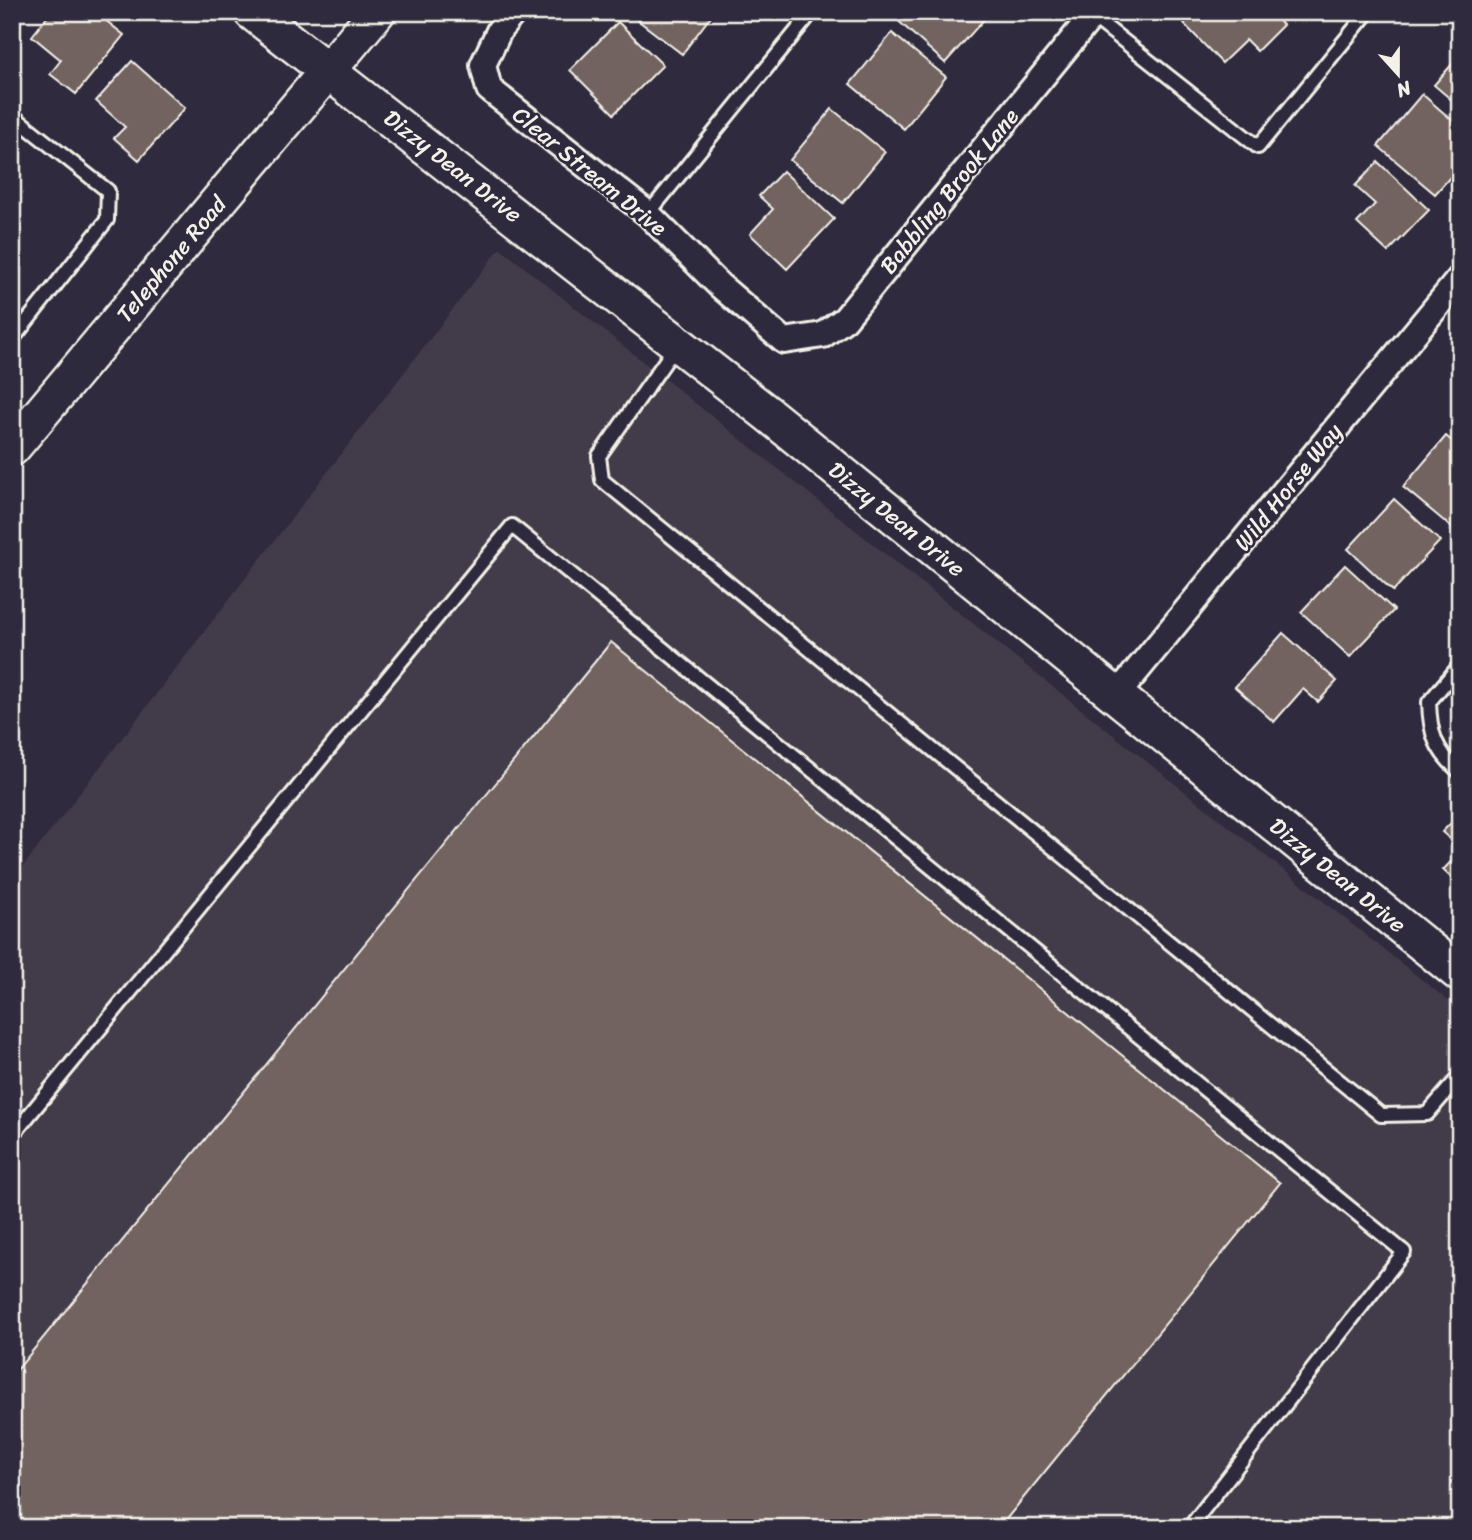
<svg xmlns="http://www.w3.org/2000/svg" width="1472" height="1540" viewBox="0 0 1472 1540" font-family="Sriracha,sans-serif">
<rect width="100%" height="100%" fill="#2f2a3d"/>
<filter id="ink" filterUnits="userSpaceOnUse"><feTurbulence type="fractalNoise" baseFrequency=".0143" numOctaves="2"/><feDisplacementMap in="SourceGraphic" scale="14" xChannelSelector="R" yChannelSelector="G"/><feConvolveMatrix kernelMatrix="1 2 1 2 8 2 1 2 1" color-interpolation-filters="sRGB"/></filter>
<g filter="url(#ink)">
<polygon fill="#433b48" points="500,248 1460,1010 1460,1528 12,1528 12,881"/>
<g fill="#726460" stroke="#f4f1e8" stroke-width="2">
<polygon points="12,12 24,12 12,27"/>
<polygon points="51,12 95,12 124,35 76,94 50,74 61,60 32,36"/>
<polygon points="627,12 714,12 682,54"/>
<polygon points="899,12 986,12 988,15 945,63 894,17"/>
<polygon points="1195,12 1270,12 1283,25 1257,51 1246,40 1222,63 1184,24"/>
<polygon points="618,22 663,65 614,114 570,70"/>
<polygon points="892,33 946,77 904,129 850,84"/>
<polygon points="1460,55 1460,107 1434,85"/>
<polygon points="132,61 185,108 139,160 114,138 125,127 96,101"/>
<polygon points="1422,94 1460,127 1460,166 1435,194 1378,146"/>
<polygon points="832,109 885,152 843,203 790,160"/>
<polygon points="1378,162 1429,210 1388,252 1357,223 1375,204 1355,186"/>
<polygon points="783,171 834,219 787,269 750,234 773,209 759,196"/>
<polygon points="1446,436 1460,448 1460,527 1456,531 1403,487"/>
<polygon points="1394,499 1440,541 1393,591 1348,549"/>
<polygon points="1345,565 1394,610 1350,657 1301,612"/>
<polygon points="1283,633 1337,681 1318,702 1303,689 1274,722 1235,687"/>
<polygon points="611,642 1280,1183 999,1528 12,1528 12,1376"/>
<polygon points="1460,814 1460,848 1442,832"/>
<polygon points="1460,852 1460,886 1443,870"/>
</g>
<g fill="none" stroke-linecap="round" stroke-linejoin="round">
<g stroke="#f4f1e8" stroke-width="18">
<g id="lane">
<polyline points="1092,16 1258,147 1368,12"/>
<polyline points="12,115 108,191 107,220 12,340"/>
<polyline points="648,214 812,12"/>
<polyline points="676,346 599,456 602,480 1381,1115 1427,1114 1460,1076"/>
<path d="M1460 665 1429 702C1430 733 1435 751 1460 772"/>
<polyline points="12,1136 512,526 1404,1252 1189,1528"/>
</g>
</g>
<g stroke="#f4f1e8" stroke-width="30">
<g id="street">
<polyline points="514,12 500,29 483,65 489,89 648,214 719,285 784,341 823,335 845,319 1095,12"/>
<polyline points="1116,696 1460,278"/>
</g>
</g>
<g stroke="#f4f1e8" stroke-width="40">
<g id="secondary">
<polyline points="252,12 768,414 1460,974"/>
<polyline points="12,448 377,12"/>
</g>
</g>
<use href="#lane" stroke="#2f2a3d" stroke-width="12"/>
<use href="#street" stroke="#2f2a3d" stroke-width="24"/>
<use href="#secondary" stroke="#2f2a3d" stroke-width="35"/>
</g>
</g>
<g text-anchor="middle" stroke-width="5" stroke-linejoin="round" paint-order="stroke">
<g font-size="23" fill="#f4f1e8" stroke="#2f2a3d">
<text transform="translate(453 166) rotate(38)" y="8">Dizzy Dean Drive</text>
<text transform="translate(590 171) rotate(39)" y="8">Clear Stream Drive</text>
<text transform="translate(949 191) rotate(-51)" y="8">Babbling Brook Lane</text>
<text transform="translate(171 259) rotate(-50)" y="8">Telephone Road</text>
<text transform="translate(1288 487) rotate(-51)" y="8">Wild Horse Way</text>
<text transform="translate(897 519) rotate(39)" y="8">Dizzy Dean Drive</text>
<text transform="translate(1338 875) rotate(39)" y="8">Dizzy Dean Drive</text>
</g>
</g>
<rect width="1472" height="1540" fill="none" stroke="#2f2a3d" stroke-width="42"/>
<rect x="21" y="21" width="1430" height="1498" fill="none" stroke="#f4f1e8" stroke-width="2.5" filter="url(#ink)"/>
<g transform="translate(1398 74) rotate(159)" stroke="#2f2a3d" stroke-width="5" paint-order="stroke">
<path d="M0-5L12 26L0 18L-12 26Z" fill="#f4f1e8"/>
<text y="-10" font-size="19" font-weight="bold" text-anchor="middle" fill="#f4f1e8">N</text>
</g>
</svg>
